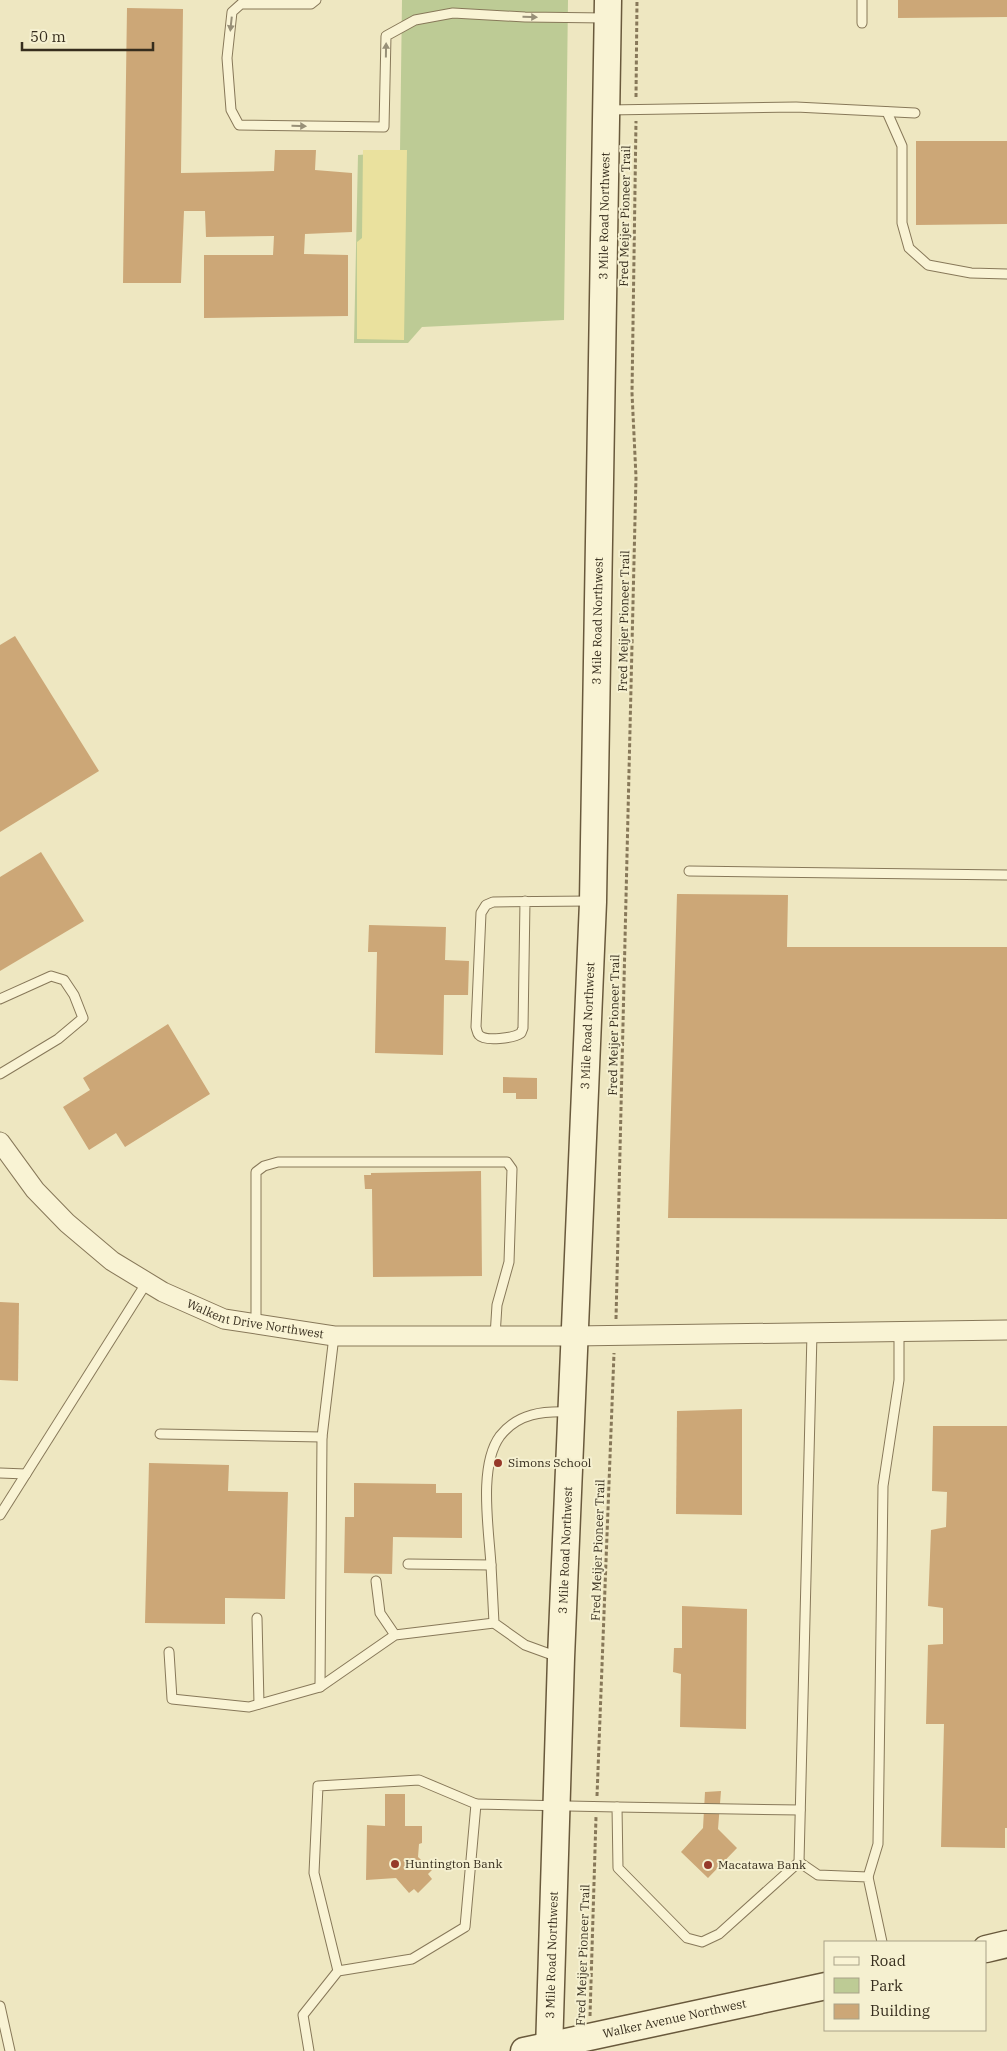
<svg xmlns="http://www.w3.org/2000/svg" width="1007" height="2051" viewBox="0 0 1007 2051" font-family="'IBM Plex Serif',serif">
<rect width="100%" height="100%" fill="#eee7c1"/>
<polygon fill="#bdcb95" points="402,0 568,0 564,320 422,327 408,343 354,343 358,155 400,152"/>
<polygon fill="#eae19e" points="363,150 407,150 404,340 357,339 357,242 362,238"/>
<g fill="#cca777">
<polygon points="898,0 1007,0 1007,17 898,18"/>
<polygon points="127,8 183,9 181,173 274,171 275,150 316,150 315,170 352,173 352,232 305,234 304,254 348,255 348,316 204,318 204,255 273,255 274,236 206,237 205,211 184,211 181,283 123,283"/>
<polygon points="916,141 1007,141 1007,224 916,225"/>
<polygon points="15,636 99,771 0,832 0,645"/>
<polygon points="41,852 84,921 0,971 0,877"/>
<polygon points="677,894 788,895 787,947 1007,947 1007,1219 668,1218"/>
<polygon points="369,925 446,927 445,960 469,961 468,995 444,995 443,1055 375,1053 377,952 368,952"/>
<polygon points="168,1024 210,1094 125,1147 116,1133 89,1150 63,1107 90,1090 83,1078"/>
<polygon points="503,1077 537,1078 537,1099 516,1099 516,1093 503,1093"/>
<polygon points="481,1171 482,1276 373,1277 372,1189 365,1189 364,1175 371,1175 371,1173"/>
<polygon points="0,1302 19,1303 18,1381 0,1380"/>
<polygon points="742,1409 742,1515 676,1514 677,1411"/>
<polygon points="933,1426 1007,1426 1007,1828 1005,1828 1005,1848 941,1847 944,1724 926,1724 928,1645 943,1644 943,1608 928,1606 931,1530 946,1527 947,1492 932,1491"/>
<polygon points="149,1463 229,1465 228,1491 288,1492 285,1599 225,1598 225,1624 145,1623"/>
<polygon points="354,1483 436,1484 436,1493 462,1493 462,1538 393,1537 392,1574 344,1573 345,1517 354,1517"/>
<polygon points="682,1606 747,1609 746,1729 680,1727 681,1674 673,1672 674,1648 682,1648"/>
<polygon points="721,1791 718,1829 737,1848 708,1878 681,1852 703,1828 705,1792"/>
<polygon points="385,1794 405,1794 405,1826 422,1826 422,1843 419,1844 418,1857 432,1870 428,1874 432,1879 418,1893 414,1889 409,1893 396,1878 366,1880 367,1825 385,1826"/>
</g>
<g fill="none" stroke-linecap="round" stroke-linejoin="round">
<g stroke="#877859" stroke-width="11">
<g id="lane">
<polyline points="316,0 311,4 241,4 232,12 227,58 231,110 239,125 384,127 386,36 415,20 453,13 525,17 606,18"/>
<polyline points="862,23 862,0"/>
<polyline points="608,110 796,107 915,113"/>
<polyline points="887,112 902,146 902,223 909,248 928,265 971,273 1007,274"/>
<polyline points="689,871 1007,875"/>
<path d="M525 901 523 1028 521 1033C514 1038 485 1042 479 1035 477 1033 477 1030 476 1027L481 913 486 905 493 902 590 901"/>
<polyline points="0,999 51,976 64,980 74,995 83,1018 58,1039 0,1074"/>
<polyline points="256,1325 256,1172 264,1166 278,1162 507,1162 512,1169 509,1262 497,1305 495,1336"/>
<polyline points="160,1434 322,1437"/>
<polyline points="0,1473 26,1474"/>
<polyline points="0,1515 147,1282"/>
<polyline points="408,1564 491,1565"/>
<polyline points="376,1581 380,1613 395,1635"/>
<polyline points="257,1618 259,1704"/>
<polyline points="169,1652 172,1699 249,1707 320,1687 395,1635 494,1623"/>
<path d="M558 1657 525 1645 494 1623C493 1603 492 1584 491 1565 489 1530 478 1466 500 1436 518 1413 543 1411 570 1412"/>
<polyline points="320,1687 322,1437 334,1336"/>
<polyline points="617,1807 800,1810"/>
<polyline points="799,1862 812,1333"/>
<polyline points="868,1877 878,1844 883,1486 899,1380 899,1332"/>
<polyline points="338,1971 314,1873 318,1786 419,1780 476,1804"/>
<polyline points="0,2006 10,2051"/>
<polyline points="309,2051 303,2015 338,1971 412,1959 465,1927 476,1804 617,1807 618,1868 687,1938 702,1942 719,1934 799,1862 818,1875 868,1877 882,1942"/>
</g>
</g>
<g stroke="#877859" stroke-width="21">
<g id="street">
<path id="s1" d="M0 1142 35 1190 67 1223 112 1261 163 1292 224 1319 334 1336H574L1007 1330"/>
</g>
</g>
<g stroke="#69593c" stroke-width="29">
<g id="secondary">
<polyline points="986,1949 1007,1944"/>
<path id="s2" d="M524 2051 826 1986"/>
<path id="s3" d="M549 2051 561 1658 593 902 608 0"/>
</g>
</g>
<g stroke="#877859" stroke-width="3" stroke-dasharray="4 2.5" stroke-linecap="butt">
<polyline points="636,97 637,0"/>
<polyline points="616,1319 636,477 632,393 636,121"/>
<polyline points="597,1796 614,1353"/>
<polyline points="590,2016 596,1817"/>
</g>
<use href="#lane" stroke="#f9f3d4" stroke-width="9"/>
<use href="#street" stroke="#f9f3d4" stroke-width="19"/>
<use href="#secondary" stroke="#f9f3d4" stroke-width="26"/>
</g>
<defs><path id="oneway-solid" d="M-6-.8H1V-3.2L6.5 0L1 3.2V.8H-6Z" transform="scale(1.25)"/></defs>
<g fill="#989078">
<use href="#oneway-solid" transform="translate(530 17) rotate(1)"/>
<use href="#oneway-solid" transform="translate(231 24) rotate(96)"/>
<use href="#oneway-solid" transform="translate(386 50) rotate(-89)"/>
<use href="#oneway-solid" transform="translate(299 126) rotate(1)"/>
</g>
<g fill="#963929" stroke="#f5f0d0" stroke-width="2">
<circle cx="498" cy="1463" r="5"/>
<circle cx="395" cy="1864" r="5"/>
<circle cx="708" cy="1865" r="5"/>
</g>
<g text-anchor="middle" stroke-width="4" stroke-linejoin="round" paint-order="stroke">
<g font-size="12" fill="#362d1d" stroke="#f5f0d0">
<text dy="4" stroke="none"><textPath href="#s3" startOffset="1836">3 Mile Road Northwest</textPath></text>
<text transform="translate(625 216) rotate(-89)" y="4">Fred Meijer Pioneer Trail</text>
<text dy="4" stroke="none"><textPath href="#s3" startOffset="1431">3 Mile Road Northwest</textPath></text>
<text transform="translate(624 621) rotate(-89)" y="4">Fred Meijer Pioneer Trail</text>
<text transform="translate(614 1025) rotate(-89)" y="4">Fred Meijer Pioneer Trail</text>
<text dy="4" stroke="none"><textPath href="#s3" startOffset="1026">3 Mile Road Northwest</textPath></text>
<text dy="4" stroke="none"><textPath href="#s1" startOffset="321">Walkent Drive Northwest</textPath></text>
<text dy="4" stroke="none"><textPath href="#s3" startOffset="501">3 Mile Road Northwest</textPath></text>
<text transform="translate(598 1550) rotate(-88)" y="4">Fred Meijer Pioneer Trail</text>
<text dy="4" stroke="none"><textPath href="#s3" startOffset="96">3 Mile Road Northwest</textPath></text>
<text transform="translate(583 1955) rotate(-88)" y="4">Fred Meijer Pioneer Trail</text>
<text dy="4" stroke="none"><textPath href="#s2" startOffset="154">Walker Avenue Northwest</textPath></text>
</g>
<g font-size="12" fill="#362d1d" stroke="#f5f0d0" text-anchor="start">
<text x="508" y="1467">Simons School</text>
<text x="405" y="1868">Huntington Bank</text>
<text x="718" y="1869">Macatawa Bank</text>
</g>
</g>
<rect x="824" y="1941" width="162" height="90" fill="#f5f0d0" stroke="#a9a288"/>
<rect x="834" y="1957" width="25" height="8" fill="#f9f3d4" stroke="#a9a288"/>
<text x="870" y="1966" font-size="15" fill="#362d1d">Road</text>
<rect x="834" y="1978" width="25" height="15" fill="#bdcb95" stroke="#a9a288"/>
<text x="870" y="1991" font-size="15" fill="#362d1d">Park</text>
<rect x="834" y="2004" width="25" height="15" fill="#cca777" stroke="#a9a288"/>
<text x="870" y="2016" font-size="15" fill="#362d1d">Building</text>
<path d="M22 42v8h131v-8" fill="none" stroke="#362d1d" stroke-width="2.5"/>
<text x="30" y="42" font-size="15" fill="#362d1d" stroke="#f5f0d0" stroke-width="4" paint-order="stroke">50 m</text>
</svg>
